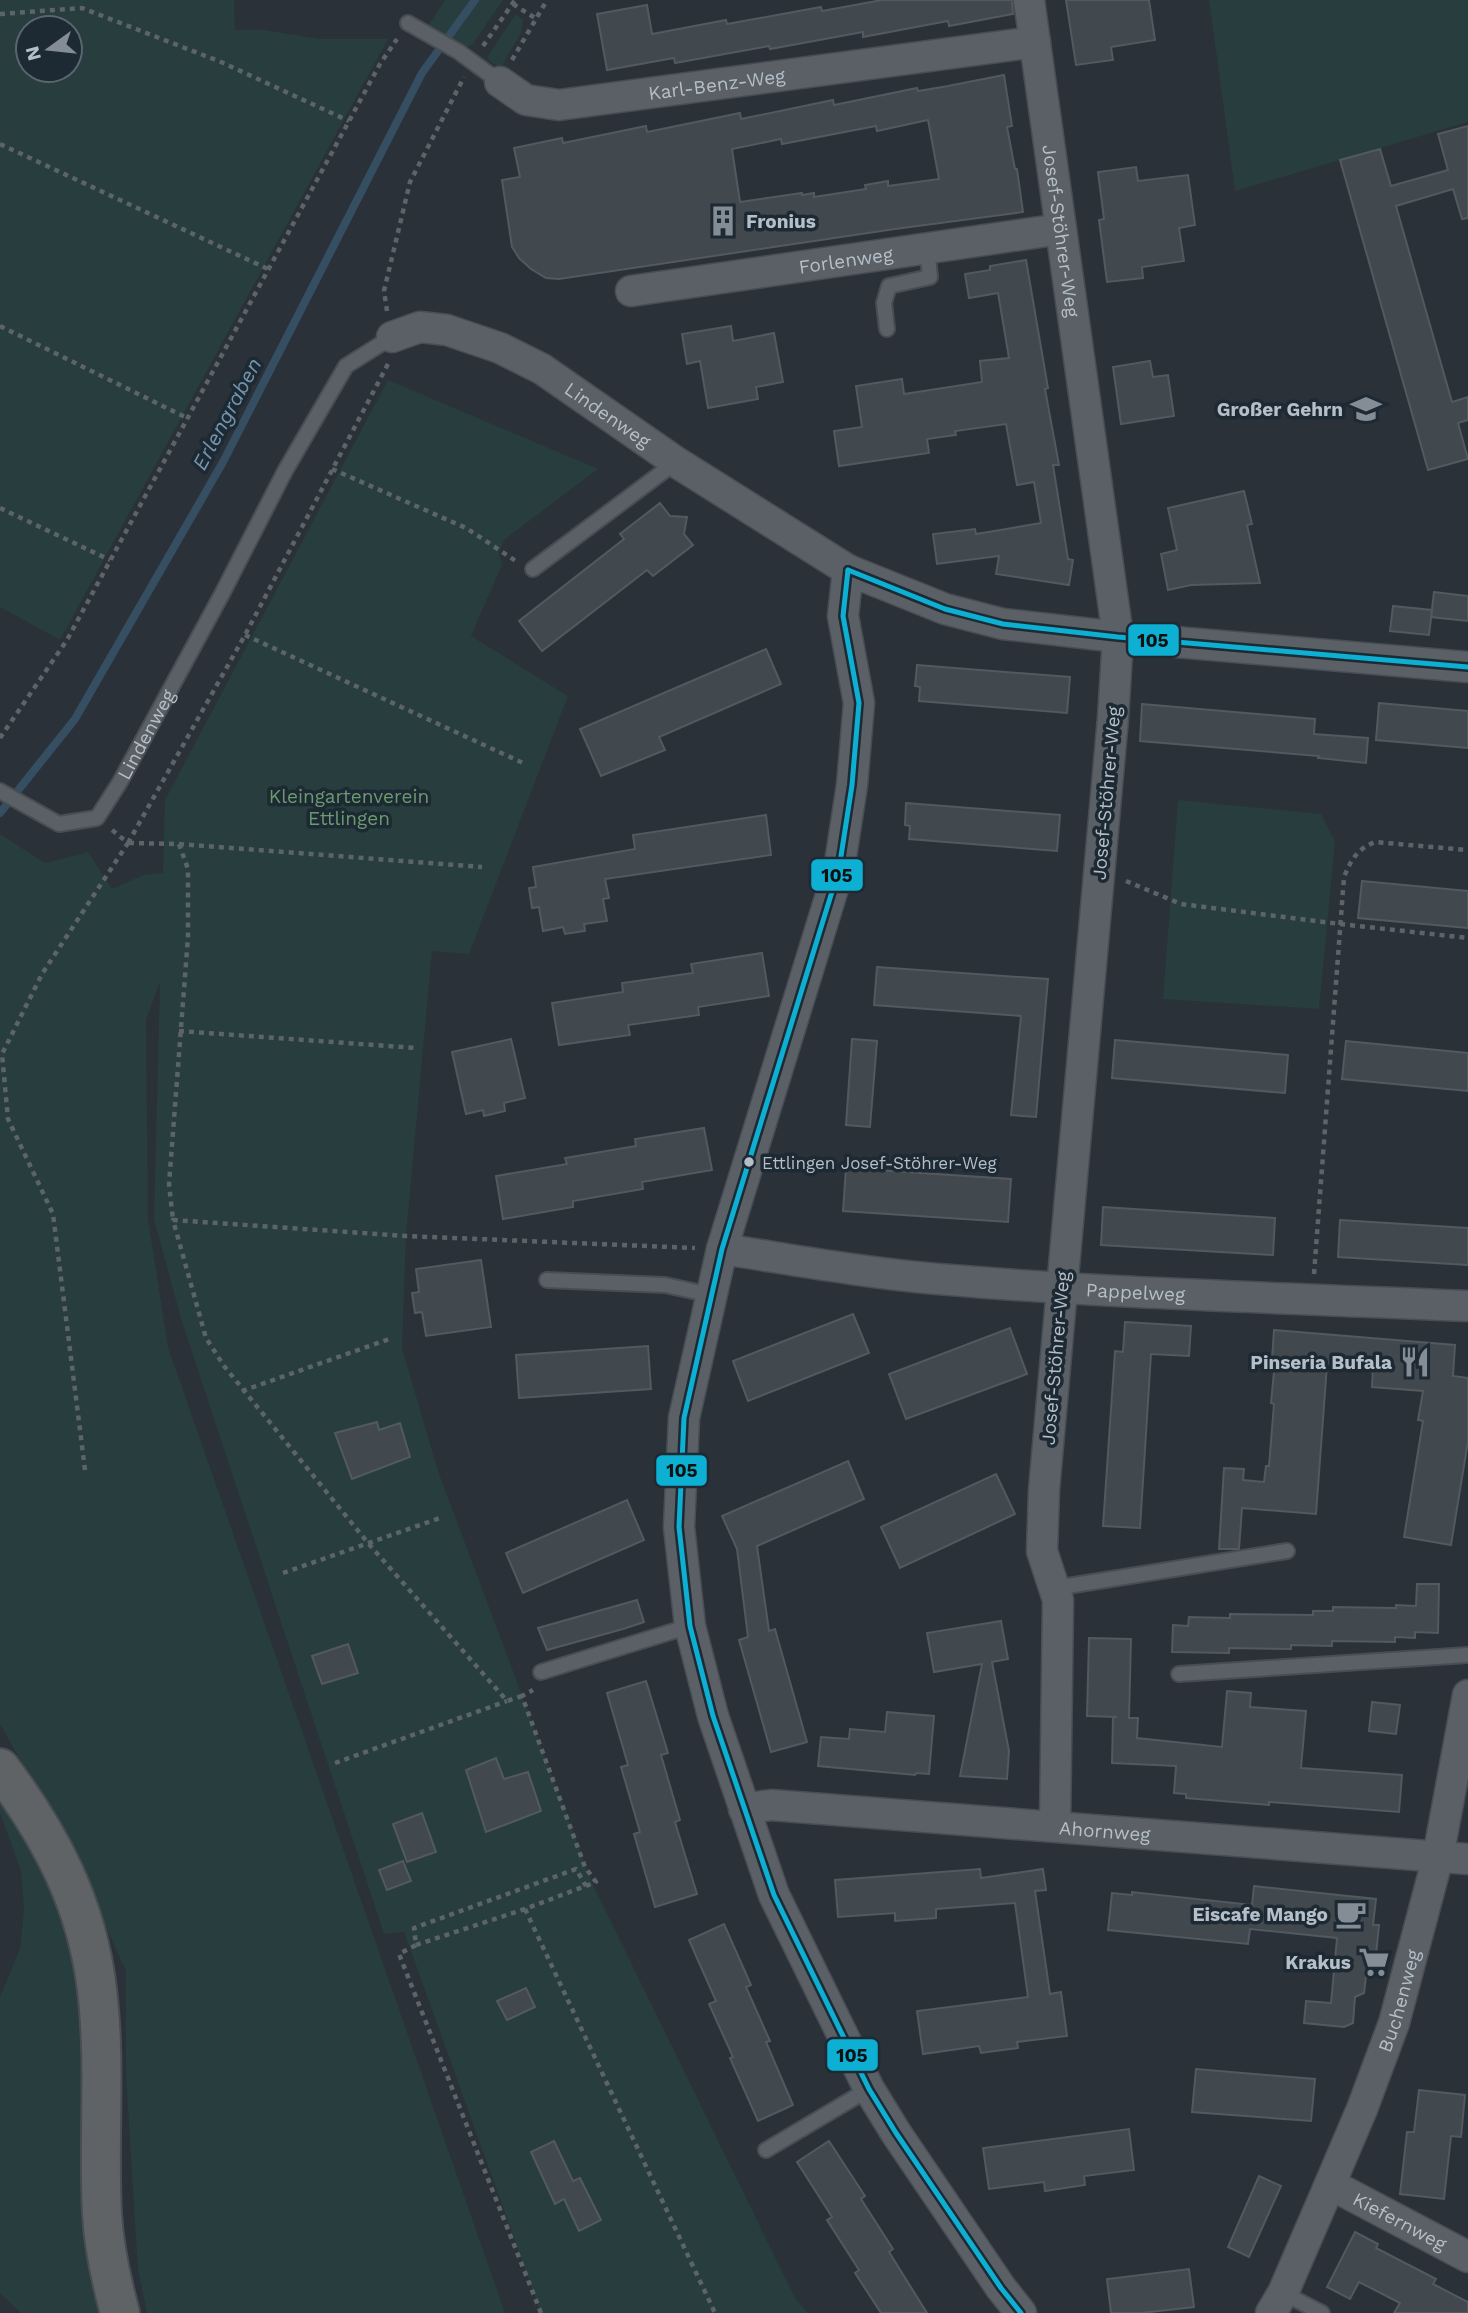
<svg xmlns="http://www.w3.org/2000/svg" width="1468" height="2313" viewBox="0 0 1468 2313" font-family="'Work Sans',sans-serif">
<rect width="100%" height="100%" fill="#2a3138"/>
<g fill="#273d3e" fill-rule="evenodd">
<path d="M0 0H234L235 30H264L320 39H388L60 640 0 607ZM28 28H70V70H28Z"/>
<polygon points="445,0 503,0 472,45 463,48 429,25"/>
<polygon points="1209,0 1468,0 1468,122 1235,191"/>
<polygon points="516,14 523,20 521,33 501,67 491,63 487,57"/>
<polygon points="388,380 598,469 504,540 499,553 502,565 471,636 568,696 469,954 432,951 406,1236 402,1348 438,1471 594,1887 795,2298 808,2313 541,2313 404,1932 384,1934 181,1319 154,1219 160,982 146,1020 148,1219 168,1347 505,2313 147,2313 138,2270 126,2076 126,1971 70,1849 0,1724 0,834 45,863 88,852 112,889 143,875 163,873 165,800"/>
<polygon points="1178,800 1321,814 1335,841 1319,1009 1163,999"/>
<path d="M0 1797C28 1838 52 1882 66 1930 89 2008 80 2090 81 2170 81 2219 88 2266 99 2313H21L0 2293V1997L20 1949 24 1910 21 1871 0 1813Z"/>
</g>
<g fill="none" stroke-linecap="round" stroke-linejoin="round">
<polyline stroke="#364e62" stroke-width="8" points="0,813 75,719 223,462 422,73 475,0"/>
</g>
<g fill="#42494e" stroke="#52595f" stroke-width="2" fill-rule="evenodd">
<polygon points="882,0 1012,0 1013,14 949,26 948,21 863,37 863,32 770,49 769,46 675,63 674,58 607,70 597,14 647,5 652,34 726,20 727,24 821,7 822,11"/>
<polygon points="1066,0 1149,0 1155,40 1111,47 1113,60 1076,65"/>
<path d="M1004 75 1012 126 1007 127 1015 169H1017L1023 212 895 229 559 279 546 278 531 269 519 258 512 247 502 180 520 177 514 148 562 138 563 143 646 126 647 132 740 113 741 119 833 100 834 105 917 88 918 91 948 86ZM928 120 939 179 888 186V181L865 185 866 189 814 197V193L802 195V193L740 202 732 149 781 139 782 144 876 126 877 131Z"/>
<polygon points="1468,126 1468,218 1462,219 1453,189 1396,206 1452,402 1468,397 1468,420 1458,423 1468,459 1428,470 1340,160 1380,149 1391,186 1448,170 1438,134"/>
<polygon points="1136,167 1138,181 1188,175 1195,225 1179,228 1184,261 1142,267 1143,278 1107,282 1099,220 1104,219 1098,172"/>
<polygon points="1026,260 1048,388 1045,389 1059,465 1053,465 1068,559 1073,560 1069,585 996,574 999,556 937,564 933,534 975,529 976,534 1041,523 1034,482 1017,485 1006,424 955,431 956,435 927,439 929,453 839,466 834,431 862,427 856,386 902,379 904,394 982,382 980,361 1009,358 998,293 969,298 965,274 990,270 990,266"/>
<polygon points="731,326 733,341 774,333 783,382 756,387 758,399 708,408 700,361 687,364 682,334"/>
<polygon points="1150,361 1153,377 1168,375 1174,416 1121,424 1113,367"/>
<polygon points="1244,491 1252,524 1247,525 1260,583 1191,585 1168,590 1161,554 1177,550 1168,508"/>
<polygon points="660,503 670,516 687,517 684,534 693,545 653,576 647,570 542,651 519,621 624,539 620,534"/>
<polygon points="1434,592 1468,596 1468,621 1431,617"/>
<polygon points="1393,606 1432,610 1429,635 1390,631"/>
<polygon points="766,649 781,684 659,737 665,750 601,776 580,729"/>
<polygon points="917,665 1070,677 1067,713 919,701 920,687 915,686"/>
<polygon points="1379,703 1468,711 1468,748 1376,740"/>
<polygon points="1142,704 1315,719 1314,734 1368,738 1366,763 1318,758 1319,756 1140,741"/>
<polygon points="906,803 1060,815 1057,851 909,839 910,826 905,825"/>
<polygon points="766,815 771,855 605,879 609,898 603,899 607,921 584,924 585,931 565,934 563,927 543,931 539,907 532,908 529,888 536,887 533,867 635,849 633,835"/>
<polygon points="1362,881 1468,891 1468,928 1358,918"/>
<polygon points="762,953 769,996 698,1007 699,1015 628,1025 630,1035 559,1045 552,1003 623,992 622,983 693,973 691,964"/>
<polygon points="877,967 1048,979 1036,1117 1011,1115 1021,1016 874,1005"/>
<polygon points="511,1039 525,1098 504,1103 505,1111 484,1116 483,1110 466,1114 452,1052"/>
<polygon points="852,1039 877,1041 870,1127 846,1125"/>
<polygon points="1115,1040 1288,1055 1285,1093 1112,1078"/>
<polygon points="1346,1041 1468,1053 1468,1091 1342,1079"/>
<polygon points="704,1128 712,1170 642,1182 643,1189 573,1201 573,1207 503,1219 496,1176 567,1164 565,1158 636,1146 635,1139"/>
<polygon points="846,1168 1011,1179 1008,1222 843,1211"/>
<polygon points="1103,1207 1275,1218 1273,1255 1101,1245"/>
<polygon points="1340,1220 1468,1228 1468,1265 1338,1257"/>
<polygon points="481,1260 491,1327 426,1336 422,1312 415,1313 412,1293 419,1292 416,1269"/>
<polygon points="853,1314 869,1353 748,1401 733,1361"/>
<polygon points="1125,1322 1191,1326 1189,1356 1151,1354 1140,1528 1103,1526 1115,1351 1123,1352"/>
<polygon points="1010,1328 1027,1374 906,1419 889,1374"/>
<polygon points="1274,1330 1455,1345 1453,1376 1468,1378 1468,1441 1451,1545 1404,1537 1423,1421 1418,1420 1423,1391 1372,1387 1373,1368 1327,1365 1316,1514 1242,1508 1239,1549 1219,1549 1224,1468 1244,1469 1243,1480 1264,1482 1266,1466 1269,1466 1274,1404 1271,1403 1275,1361 1272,1360"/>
<polygon points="648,1346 651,1389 519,1398 516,1355"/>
<polygon points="377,1422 379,1430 400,1423 410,1457 352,1479 335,1433"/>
<polygon points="848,1461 864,1499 757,1546 769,1631 775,1629 807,1742 771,1752 739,1640 748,1637 737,1549 722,1516"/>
<polygon points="996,1474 1015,1514 900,1568 881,1527"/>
<polygon points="627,1500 644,1540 523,1593 506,1553"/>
<polygon points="1417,1584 1439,1584 1438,1633 1415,1632 1415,1638 1395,1637 1395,1642 1332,1641 1332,1646 1291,1645 1291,1649 1229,1648 1229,1653 1172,1652 1173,1625 1188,1626 1189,1617 1230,1618 1230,1614 1313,1615 1313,1611 1333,1611 1333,1607 1396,1608 1396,1605 1416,1606"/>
<polygon points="637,1600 644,1622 623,1629 547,1650 538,1628"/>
<polygon points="1001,1621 1008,1659 992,1662 1009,1751 1007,1779 960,1776 982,1664 934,1672 927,1633"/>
<polygon points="1089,1638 1131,1639 1129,1718 1138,1718 1137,1738 1222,1747 1227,1691 1251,1693 1250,1707 1306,1711 1301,1768 1402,1775 1399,1812 1269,1802 1269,1805 1186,1798 1186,1794 1174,1793 1176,1766 1112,1763 1113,1717 1117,1717 1087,1716"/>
<polygon points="348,1644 358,1673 322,1684 312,1656"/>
<polygon points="646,1681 668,1753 661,1755 680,1820 675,1822 697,1894 655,1907 634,1834 640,1832 621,1767 628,1765 607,1693"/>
<polygon points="1372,1702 1400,1705 1396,1734 1369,1731"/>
<polygon points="887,1712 934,1716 929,1774 916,1773 915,1775 818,1766 821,1737 849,1739 850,1729 885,1732"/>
<polygon points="496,1758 504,1779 528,1772 541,1811 486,1832 466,1770"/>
<polygon points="422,1813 436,1852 407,1862 393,1824"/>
<polygon points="403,1861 411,1881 387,1890 379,1870"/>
<polygon points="980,1869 981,1878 1043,1869 1046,1890 1035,1891 1050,1994 1061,1992 1067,2036 1017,2042 1018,2048 981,2053 979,2046 923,2054 917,2011 1028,1997 1015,1903 936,1909 936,1918 895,1921 895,1913 838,1917 835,1880"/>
<polygon points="1254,1886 1376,1899 1373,1925 1379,1925 1375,1965 1367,1968 1364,1993 1355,1997 1353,2023 1344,2027 1304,2023 1306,2001 1331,2003 1337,1938 1250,1929 1248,1944 1108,1930 1112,1893 1132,1895 1132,1892 1252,1905"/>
<polygon points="724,1924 751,1985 746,1987 770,2041 766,2042 793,2105 758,2121 730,2058 733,2057 709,2004 716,2001 689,1940"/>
<polygon points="526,1988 535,2007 507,2020 497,2001"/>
<polygon points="1196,2069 1315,2079 1311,2121 1192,2112"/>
<polygon points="1419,2090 1465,2095 1461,2137 1451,2136 1444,2199 1400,2194 1407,2132 1414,2132"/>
<polygon points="1129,2129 1134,2170 1084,2176 1085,2185 1045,2191 1044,2182 989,2189 983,2148"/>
<polygon points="554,2141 573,2181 580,2178 601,2220 579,2231 564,2199 555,2204 531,2152"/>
<polygon points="829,2141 865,2196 861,2199 893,2249 889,2252 927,2313 881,2313 855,2273 859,2270 827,2220 832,2217 797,2162"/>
<polygon points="1259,2176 1281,2186 1249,2257 1228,2247"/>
<polygon points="1355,2232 1378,2244 1376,2248 1436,2279 1433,2284 1468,2302 1468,2313 1394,2313 1400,2303 1359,2282 1350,2299 1327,2287"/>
<polygon points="1189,2269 1194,2307 1141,2313 1111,2313 1107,2279"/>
</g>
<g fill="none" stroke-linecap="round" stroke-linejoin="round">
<g stroke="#484d53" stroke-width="18">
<g id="service">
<polyline points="408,23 459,52 500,82"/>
<polyline points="887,329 884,303 889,286 930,277 927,248"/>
<polyline points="533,569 676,462"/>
<path id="s1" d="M0 791 59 824 97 818 120 782 222 594 285 471 346 366 392 337"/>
<polyline points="547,1280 665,1285 711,1295"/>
<polyline points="1055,1588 1287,1551"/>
<polyline points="541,1672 690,1626"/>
<polyline points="1179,1674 1468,1655"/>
<polyline points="766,2150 869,2089"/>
<polyline points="1283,2293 1322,2313"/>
</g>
</g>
<g stroke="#484d53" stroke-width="33">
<g id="minor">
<path id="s2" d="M1029 0 1118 637 1113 718 1044 1490 1042 1551 1058 1600 1055 1826"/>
<path id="s3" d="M500 82 526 100 559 105 1035 42"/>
<path id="s4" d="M631 291 1061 229"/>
<path id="s5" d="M392 337 420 327 447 330 500 348 542 369 676 462 848 570 945 609 1003 624 1118 637 1468 667"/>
<polyline points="848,570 843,616 859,703 852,785 839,869 722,1249 684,1418 679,1527 690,1626 713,1716 774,1895 869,2089 896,2133 1001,2288 1021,2313"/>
<path id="s6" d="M722 1249C794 1260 866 1273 938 1279 1114 1294 1291 1298 1468 1306"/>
<path id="s7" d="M744 1809 771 1805 1468 1859"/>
<path id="s8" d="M1330 2184 1468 2257"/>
<path id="s9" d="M1271 2313 1283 2293 1330 2184 1362 2109 1394 2023 1438 1857 1468 1695"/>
</g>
</g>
<g stroke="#474d53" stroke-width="42">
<path id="motorway" d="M0 1768C51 1836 87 1904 97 1990 106 2064 98 2139 102 2214 104 2248 111 2280 120 2313"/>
</g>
<g stroke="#5d6469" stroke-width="4.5" stroke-dasharray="5 5" stroke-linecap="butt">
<polyline points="513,4 535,18"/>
<polyline points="0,14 82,8 221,62 349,121"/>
<polyline points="483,46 515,0"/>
<polyline points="512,60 547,0"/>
<polyline points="0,144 268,269"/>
<polyline points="387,311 384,291 410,182 464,77"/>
<polyline points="0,326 187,418"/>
<polyline points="332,469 466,528 516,561"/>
<polyline points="0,508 110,560"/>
<polyline points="245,635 523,763"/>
<polyline points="0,738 67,640 380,64 397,39"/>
<polyline points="128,843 245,635 388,364"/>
<polyline points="129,843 179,844 188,869 188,937 169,1184 173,1220"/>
<polyline points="179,844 482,867"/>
<polyline points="1126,881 1181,904 1340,924 1468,938"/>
<polyline points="179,1031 416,1048"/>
<path d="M1314 1274 1344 877C1351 860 1357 849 1375 842L1467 850"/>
<polyline points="242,1391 392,1338"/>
<polyline points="85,1470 53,1214 8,1119 2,1054 42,974 128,843 112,830"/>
<polyline points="283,1573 440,1518"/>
<polyline points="522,1696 507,1701 368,1543 224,1366 206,1338 173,1220 406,1236 695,1248"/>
<polyline points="335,1763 507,1701"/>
<polyline points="525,1909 715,2313"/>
<polyline points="416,1945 525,1909 596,1882 585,1867 522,1696 533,1690"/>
<polyline points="541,2313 399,1954 416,1945 414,1928 576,1869 586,1886"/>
</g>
<use href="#service" stroke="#5a6066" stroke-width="14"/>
<use href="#minor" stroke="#5a6066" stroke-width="30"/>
<use href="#motorway" stroke="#5f6365" stroke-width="38"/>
<g stroke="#1d2933" stroke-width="10">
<g id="bus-1">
<polyline points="848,570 843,616 859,703 852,785 839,869 722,1249 684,1418 679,1527 690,1626 713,1716 774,1895 869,2089 896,2133 1001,2288 1021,2313"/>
<polyline points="848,570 945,609 1003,624 1118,637 1468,667"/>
</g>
</g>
<use href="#bus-1" stroke="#0dafd3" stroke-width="5"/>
</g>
<defs>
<g id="building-bare" transform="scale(2.415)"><path d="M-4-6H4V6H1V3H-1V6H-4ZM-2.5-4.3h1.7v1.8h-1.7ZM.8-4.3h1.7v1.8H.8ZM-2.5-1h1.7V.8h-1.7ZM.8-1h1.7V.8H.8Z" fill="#848d96" stroke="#1d2933" stroke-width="2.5" paint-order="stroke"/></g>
<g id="school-bare" transform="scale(2.415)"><path d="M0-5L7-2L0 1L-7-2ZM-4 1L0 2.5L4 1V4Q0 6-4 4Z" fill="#848d96" stroke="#1d2933" stroke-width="2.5" paint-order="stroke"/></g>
<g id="restaurant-bare" transform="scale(2.415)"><path d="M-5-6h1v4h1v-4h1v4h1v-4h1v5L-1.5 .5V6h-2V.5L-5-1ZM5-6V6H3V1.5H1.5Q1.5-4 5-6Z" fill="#848d96" stroke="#1d2933" stroke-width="2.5" paint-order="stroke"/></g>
<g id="cafe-bare" transform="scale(2.415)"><path d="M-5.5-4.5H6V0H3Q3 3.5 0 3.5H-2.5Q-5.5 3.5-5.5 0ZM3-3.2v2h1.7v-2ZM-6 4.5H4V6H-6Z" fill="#848d96" stroke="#1d2933" stroke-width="2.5" paint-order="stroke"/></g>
<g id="supermarket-bare" transform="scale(2.415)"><path d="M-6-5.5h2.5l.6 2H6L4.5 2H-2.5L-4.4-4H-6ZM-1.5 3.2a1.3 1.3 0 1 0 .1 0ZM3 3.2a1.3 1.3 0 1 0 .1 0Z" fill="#848d96" stroke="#1d2933" stroke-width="2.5" paint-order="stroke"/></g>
</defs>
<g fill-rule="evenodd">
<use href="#building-bare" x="723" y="221"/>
<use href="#school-bare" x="1366" y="409"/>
<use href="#restaurant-bare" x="1415" y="1362"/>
<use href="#cafe-bare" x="1351" y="1914"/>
<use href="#supermarket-bare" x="1374" y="1962"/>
</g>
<circle fill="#b4bfc9" stroke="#1d2933" stroke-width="2.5" cx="749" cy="1162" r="6"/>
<g text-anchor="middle" stroke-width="7" stroke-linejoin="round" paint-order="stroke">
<g font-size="17" fill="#b4bfc9" stroke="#1d2933" text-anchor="start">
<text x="762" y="1169">Ettlingen Josef-Stöhrer-Weg</text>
</g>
<g font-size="19" fill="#b4bfc9" stroke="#1d2933">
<text dy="7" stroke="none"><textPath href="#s3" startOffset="224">Karl-Benz-Weg</textPath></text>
<text dy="7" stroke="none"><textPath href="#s2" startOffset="233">Josef-Stöhrer-Weg</textPath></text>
<text dy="7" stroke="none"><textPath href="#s4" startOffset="217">Forlenweg</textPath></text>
<text dy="7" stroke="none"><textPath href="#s5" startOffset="240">Lindenweg</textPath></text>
<text dy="7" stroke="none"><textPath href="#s1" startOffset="203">Lindenweg</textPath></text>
<text transform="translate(1106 793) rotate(-85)" y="7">Josef-Stöhrer-Weg</text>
<text dy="7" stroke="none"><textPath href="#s6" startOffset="416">Pappelweg</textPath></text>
<text transform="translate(1055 1358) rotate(-85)" y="7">Josef-Stöhrer-Weg</text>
<text dy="7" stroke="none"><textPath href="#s7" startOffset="362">Ahornweg</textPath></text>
<text dy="7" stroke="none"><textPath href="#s9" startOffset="338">Buchenweg</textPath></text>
<text dy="7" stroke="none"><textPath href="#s8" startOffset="79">Kiefernweg</textPath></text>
</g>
<g font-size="19" font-weight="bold" fill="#b4bfc9" stroke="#1d2933" text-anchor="end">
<text x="746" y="228" text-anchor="start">Fronius</text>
<text x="1343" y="416">Großer Gehrn</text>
<text x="1392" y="1369">Pinseria Bufala</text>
<text x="1328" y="1921">Eiscafe Mango</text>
<text x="1351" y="1969">Krakus</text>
</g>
<g font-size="19" fill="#6a9b6f" stroke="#1d2933">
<text x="349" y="803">Kleingartenverein<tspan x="349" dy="22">Ettlingen</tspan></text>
</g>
<g font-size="21" font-style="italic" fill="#7394ad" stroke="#1d2933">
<text transform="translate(227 414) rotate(-62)" y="7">Erlengraben</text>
</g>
</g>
<g stroke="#1d2933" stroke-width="2.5">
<rect x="1127" y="623" width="53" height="34" rx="7" fill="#0dafd3"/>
<rect x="810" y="858" width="54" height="34" rx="7" fill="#0dafd3"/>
<rect x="655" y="1454" width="53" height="33" rx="7" fill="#0dafd3"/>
<rect x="826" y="2038" width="53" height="34" rx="7" fill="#0dafd3"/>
</g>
<g font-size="19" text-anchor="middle" font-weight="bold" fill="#111">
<text x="1153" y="647">105</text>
<text x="837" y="882">105</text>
<text x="682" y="1477">105</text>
<text x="852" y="2062">105</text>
</g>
<g transform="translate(49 49) rotate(255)"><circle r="33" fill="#1d2933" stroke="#59656f" stroke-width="2"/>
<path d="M0-5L12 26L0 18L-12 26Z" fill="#848d96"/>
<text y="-10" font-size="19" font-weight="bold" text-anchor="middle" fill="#b4bfc9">N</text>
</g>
</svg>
